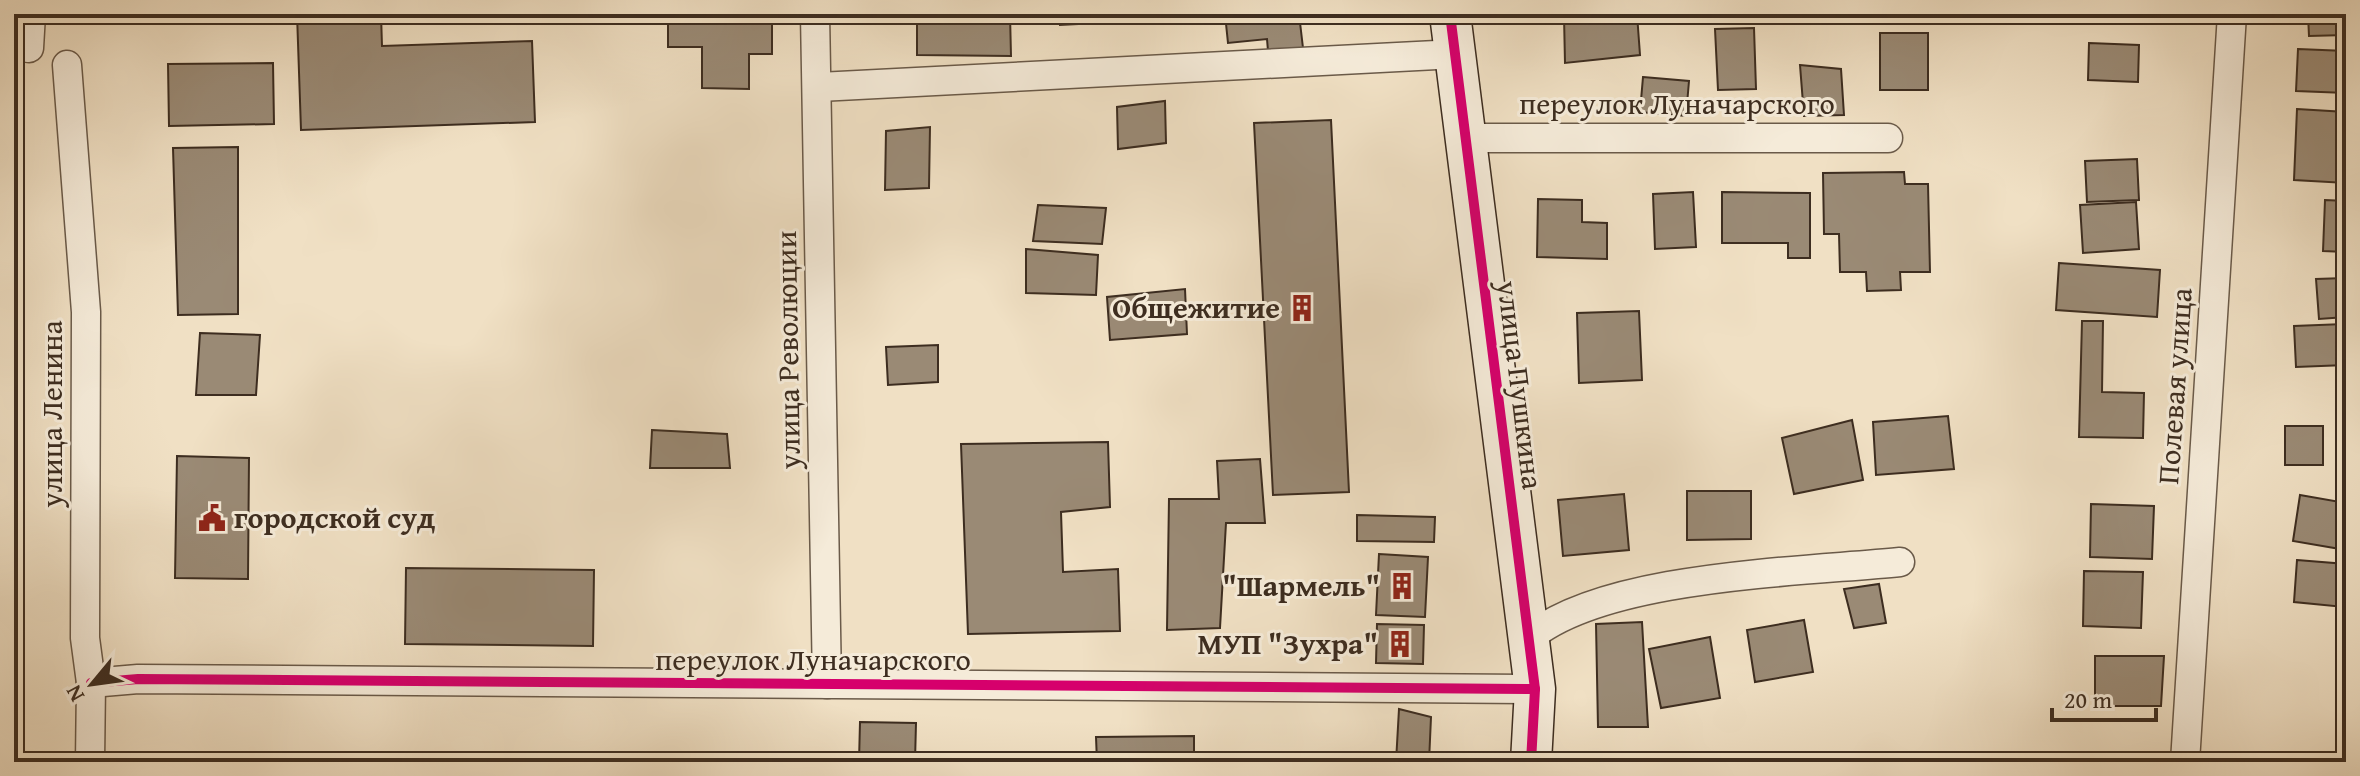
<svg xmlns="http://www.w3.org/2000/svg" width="2360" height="776" viewBox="0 0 2360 776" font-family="'Gentium Book Plus',serif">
<rect width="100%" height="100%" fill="#f0e0c4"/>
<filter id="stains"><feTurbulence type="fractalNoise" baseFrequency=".0025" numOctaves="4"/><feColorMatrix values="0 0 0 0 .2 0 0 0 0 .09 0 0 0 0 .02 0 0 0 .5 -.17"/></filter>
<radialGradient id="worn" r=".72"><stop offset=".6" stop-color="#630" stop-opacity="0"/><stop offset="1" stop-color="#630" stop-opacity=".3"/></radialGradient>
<g fill="#9a8a75" stroke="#3d2d20" stroke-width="2">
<polygon points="297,14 381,14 382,46 532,41 535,122 301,130"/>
<polygon points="668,14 772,14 772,54 749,54 749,89 702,88 702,47 668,47"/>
<polygon points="1010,14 1011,56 917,55 917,15"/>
<polygon points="1060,14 1117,14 1117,22 1060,25"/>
<polygon points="1225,14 1299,14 1303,48 1268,51 1267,39 1228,43"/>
<polygon points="1585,14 1637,14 1640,55 1565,63 1564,16"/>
<polygon points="2308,14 2346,14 2346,35 2309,36"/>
<polygon points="1754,28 1756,89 1718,90 1715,29"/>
<rect x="1880" y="33" width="48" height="57"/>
<polygon points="2089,43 2139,45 2138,82 2088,80"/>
<polygon points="2298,49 2346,51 2346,93 2296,91"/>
<polygon points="273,63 274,124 169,126 168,64"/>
<polygon points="1800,65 1841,69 1844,115 1804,116"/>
<polygon points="1643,77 1689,81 1686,116 1640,112"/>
<polygon points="1165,101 1166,143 1118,149 1117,107"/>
<polygon points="2297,109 2346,112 2346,183 2294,180"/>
<polygon points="1331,120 1349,492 1273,495 1254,123"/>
<polygon points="930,127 929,188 885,190 886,131"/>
<polygon points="238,147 238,314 178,315 173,148"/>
<polygon points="2137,159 2139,200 2087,202 2085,161"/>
<polygon points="1904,172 1905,184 1928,184 1930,272 1900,272 1901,290 1867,291 1866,272 1840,272 1839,234 1824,234 1823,173"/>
<polygon points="1693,192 1696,247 1655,249 1653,194"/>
<polygon points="1722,192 1810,193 1810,258 1788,258 1788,243 1722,243"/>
<polygon points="1538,199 1582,200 1582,222 1607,223 1607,259 1537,257"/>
<polygon points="2325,200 2346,201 2346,252 2323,251"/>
<polygon points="2136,202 2139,249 2083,253 2080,205"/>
<polygon points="1038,205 1106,208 1102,244 1033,241"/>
<polygon points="1026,249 1098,255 1096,295 1026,293"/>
<polygon points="2059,263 2160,270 2157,317 2056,310"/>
<polygon points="2345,278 2346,317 2319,319 2316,279"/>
<polygon points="1185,289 1187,334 1110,340 1107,297"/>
<polygon points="1639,311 1642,380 1579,383 1577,313"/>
<polygon points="2082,321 2103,321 2102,392 2144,393 2143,438 2079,437"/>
<polygon points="2344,324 2346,365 2296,367 2294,326"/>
<polygon points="200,333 260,335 256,395 196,395"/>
<polygon points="938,345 938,382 888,385 886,347"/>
<polygon points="1948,416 1954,469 1876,475 1873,422"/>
<polygon points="1852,420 1863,480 1794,494 1782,438"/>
<rect x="2285" y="426" width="38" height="39"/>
<polygon points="652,430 727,434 730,468 650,468"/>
<polygon points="1108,442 1110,507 1061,512 1063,572 1118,569 1120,631 968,634 961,444"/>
<polygon points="177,456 249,458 248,579 175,578"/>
<polygon points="1260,459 1265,523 1226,523 1220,628 1167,630 1169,499 1219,499 1217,461"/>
<polygon points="1687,491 1751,491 1751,539 1687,540"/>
<polygon points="1624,494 1629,550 1563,556 1558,500"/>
<polygon points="2300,495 2346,503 2346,550 2293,541"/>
<polygon points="2091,504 2154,506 2152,559 2090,557"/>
<polygon points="1357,515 1435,517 1434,542 1357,541"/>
<polygon points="1379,554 1428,557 1425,617 1376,615"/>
<polygon points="2297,560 2346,564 2344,607 2294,602"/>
<polygon points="406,568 594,570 593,646 405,644"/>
<polygon points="2084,571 2143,572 2141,628 2083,626"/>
<polygon points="1879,584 1886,623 1854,628 1844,589"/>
<polygon points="1804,620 1813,672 1755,682 1747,630"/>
<polygon points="1642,622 1648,727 1598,727 1596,624"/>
<polygon points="1377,624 1424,625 1423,664 1376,663"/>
<polygon points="1710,637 1720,698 1661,708 1649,649"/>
<polygon points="2095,656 2164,656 2161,706 2095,706"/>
<polygon points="1399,709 1431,717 1429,762 1396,762"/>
<polygon points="860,722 916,723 915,762 859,762"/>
<polygon points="1194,736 1194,762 1097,762 1096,737"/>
</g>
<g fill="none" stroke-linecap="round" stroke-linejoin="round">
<g stroke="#6a5a49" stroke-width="31">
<g id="street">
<polyline points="815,14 827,684"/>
<polyline points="14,46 29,48 31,14"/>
<polyline points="67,65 86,312 85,638 91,683 90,762"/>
<polyline points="819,87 1456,54"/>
<polyline points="1465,138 1888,138"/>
<path d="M1528 639C1602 575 1802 572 1900 562"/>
<polyline points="91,683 138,679 1535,689"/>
<polyline points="2185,762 2232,14"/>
</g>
</g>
<g stroke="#3d2d20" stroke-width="43">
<polyline id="secondary" points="1450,14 1535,689 1531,762"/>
</g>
<use href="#street" stroke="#f5ebd9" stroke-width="28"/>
<use href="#secondary" stroke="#f5ebd9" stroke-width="40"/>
<g stroke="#f5ebd9" stroke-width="15">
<g id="cycleway">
<polyline points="1450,14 1535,689 1531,762"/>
<polyline points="91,683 138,679 1535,689"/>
</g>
</g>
<use href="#cycleway" stroke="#d6006c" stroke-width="10"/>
</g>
<defs>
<g id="building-bare" transform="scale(2.16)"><path d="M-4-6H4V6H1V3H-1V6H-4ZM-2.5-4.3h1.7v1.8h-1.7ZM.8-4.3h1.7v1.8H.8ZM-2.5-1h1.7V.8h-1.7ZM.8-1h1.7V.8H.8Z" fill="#8f2418" stroke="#f5ebd9" stroke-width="2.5" paint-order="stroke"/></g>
<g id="civic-bare" transform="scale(2.16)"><path d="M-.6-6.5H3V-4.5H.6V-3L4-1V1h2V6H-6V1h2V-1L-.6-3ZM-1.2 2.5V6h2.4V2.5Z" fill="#8f2418" stroke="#f5ebd9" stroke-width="2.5" paint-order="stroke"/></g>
</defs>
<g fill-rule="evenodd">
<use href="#building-bare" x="1302" y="308"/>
<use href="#civic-bare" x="212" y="518"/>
<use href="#building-bare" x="1402" y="586"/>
<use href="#building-bare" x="1400" y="644"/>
</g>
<g text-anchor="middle" stroke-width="6" stroke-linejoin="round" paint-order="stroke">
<g font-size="30" fill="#3d2d20" stroke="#f5ebd9">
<text x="1677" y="114">переулок Луначарского</text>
<text transform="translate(788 350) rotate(-91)" y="10">улица Революции</text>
<text transform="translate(1520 385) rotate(83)" y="10">улица Пушкина</text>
<text transform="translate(2175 386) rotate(-86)" y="10">Полевая улица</text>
<text transform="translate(52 414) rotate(-90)" y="10">улица Ленина</text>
<text x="813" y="670">переулок Луначарского</text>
</g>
<g font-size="30" font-weight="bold" fill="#3d2d20" stroke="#f5ebd9" text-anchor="end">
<text x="1280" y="318">Общежитие</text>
<text x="234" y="528" text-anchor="start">городской суд</text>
<text x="1380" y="596">"Шармель"</text>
<text x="1378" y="654">МУП "Зухра"</text>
</g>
</g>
<rect width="2360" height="776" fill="none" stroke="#f0e0c4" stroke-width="48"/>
<rect x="16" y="16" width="2328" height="744" fill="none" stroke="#3d2d20" stroke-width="4"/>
<rect x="24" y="24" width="2312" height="728" fill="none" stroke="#3d2d20" stroke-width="2"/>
<g transform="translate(92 684) rotate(241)" stroke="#f5ebd9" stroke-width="6" paint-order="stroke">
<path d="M0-6L14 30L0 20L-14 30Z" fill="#3d2d20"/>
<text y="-12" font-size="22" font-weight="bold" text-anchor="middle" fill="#3d2d20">N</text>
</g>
<path d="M2052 708v12h104v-12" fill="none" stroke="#3d2d20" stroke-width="4"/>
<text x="2064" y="708" font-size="24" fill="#3d2d20" stroke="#f5ebd9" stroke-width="6" paint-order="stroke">20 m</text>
<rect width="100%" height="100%" filter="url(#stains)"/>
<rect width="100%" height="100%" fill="url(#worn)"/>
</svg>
